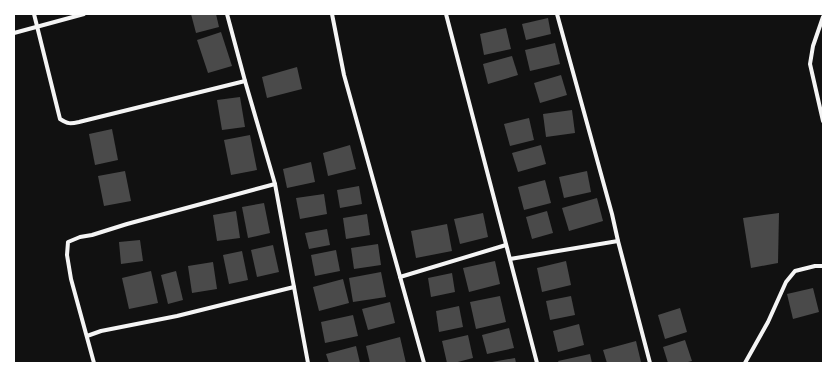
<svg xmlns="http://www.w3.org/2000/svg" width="837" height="377" viewBox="0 0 837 377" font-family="'Libre Baskerville',serif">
<rect width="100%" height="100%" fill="#111"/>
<g fill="#4a4a4a">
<polygon points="191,14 216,14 219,27 196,33"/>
<polygon points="548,18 551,34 526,40 522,24"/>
<polygon points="506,28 511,49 484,55 480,34"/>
<polygon points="221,32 232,66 208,73 197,40"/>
<polygon points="555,43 560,64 530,71 525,50"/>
<polygon points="512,56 518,75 488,84 483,64"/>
<polygon points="297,67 302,89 267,98 262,77"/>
<polygon points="561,75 567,95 540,103 534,83"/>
<polygon points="240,97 245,127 222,130 217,100"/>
<polygon points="572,110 575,133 546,137 543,114"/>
<polygon points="529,118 534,140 510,146 504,124"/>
<polygon points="112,129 118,160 95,165 89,134"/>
<polygon points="250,135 257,170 231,175 224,140"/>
<polygon points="350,145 356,169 328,176 323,153"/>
<polygon points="541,145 546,164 518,172 512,153"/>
<polygon points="311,162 315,182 287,188 283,169"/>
<polygon points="125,171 131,201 104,206 98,176"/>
<polygon points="587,171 591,192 564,198 559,177"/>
<polygon points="545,180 551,203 524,210 518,187"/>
<polygon points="359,186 362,204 340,208 337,190"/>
<polygon points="324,194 327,214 300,219 296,198"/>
<polygon points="597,198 603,221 569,231 562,208"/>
<polygon points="264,203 270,233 248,238 242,207"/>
<polygon points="236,211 240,238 217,241 213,215"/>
<polygon points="547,211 553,233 532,239 526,217"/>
<polygon points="483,213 488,237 460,244 454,219"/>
<polygon points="779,213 778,263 751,268 743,218"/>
<polygon points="367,214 370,235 346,239 343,218"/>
<polygon points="447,224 452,251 416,258 411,231"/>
<polygon points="327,229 330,245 309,249 305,233"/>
<polygon points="140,240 143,261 121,264 119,242"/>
<polygon points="378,244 381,265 354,269 351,248"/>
<polygon points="273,245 279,272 257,277 251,250"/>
<polygon points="336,250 340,271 315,276 311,255"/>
<polygon points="242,251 248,280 229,284 223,255"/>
<polygon points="495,261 500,284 469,292 463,268"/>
<polygon points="566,261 571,285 542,292 537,268"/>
<polygon points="213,262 217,289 192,293 188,266"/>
<polygon points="151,271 158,303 129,309 122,278"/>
<polygon points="176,271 183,300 168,304 161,275"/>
<polygon points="381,272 386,297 353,302 349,278"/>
<polygon points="452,273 455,292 431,297 428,278"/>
<polygon points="343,279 349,303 319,311 313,287"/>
<polygon points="813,288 819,312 793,319 787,294"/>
<polygon points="500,296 506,322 476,329 470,302"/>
<polygon points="571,296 575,315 550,320 546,301"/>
<polygon points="390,302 395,323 368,330 362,309"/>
<polygon points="459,306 463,327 439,332 436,311"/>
<polygon points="680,308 687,332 665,339 658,315"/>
<polygon points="353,315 358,336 325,343 321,322"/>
<polygon points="579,324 584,345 558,352 553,331"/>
<polygon points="509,328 514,348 487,354 482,335"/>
<polygon points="468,335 473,358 454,363 447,363 442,341"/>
<polygon points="400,337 406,363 370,363 366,346"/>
<polygon points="685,340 692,361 684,363 668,363 663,347"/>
<polygon points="636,341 641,362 637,363 607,363 603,350"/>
<polygon points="356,346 360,363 329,363 326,354"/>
<polygon points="590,354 592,363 559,363 558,361"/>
<polygon points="515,358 516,363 492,363 492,362"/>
</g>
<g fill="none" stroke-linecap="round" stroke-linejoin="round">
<g stroke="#f5f5f5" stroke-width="4">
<path d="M34 14 60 119C68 124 70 124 79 122L245 81 275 184 308 363"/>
<polyline points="227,14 245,81"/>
<polyline points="332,14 344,75 424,363"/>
<polyline points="446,14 537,363"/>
<polyline points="557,14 612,214 618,241 650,363"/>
<polyline points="823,17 813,46 810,64 823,121"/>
<polyline points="14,33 84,14"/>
<polyline points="510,259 618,241"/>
<polyline points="400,277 506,245"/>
<polyline points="87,336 101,331 177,316 294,287"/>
<polyline points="94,363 71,279 67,255 68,242 80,237 92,235 127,224 275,184"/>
<polyline points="745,363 768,322 786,282 795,271 815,266 823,266"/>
</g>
</g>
<rect width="837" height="377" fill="none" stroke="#ffffff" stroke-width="30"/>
</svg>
